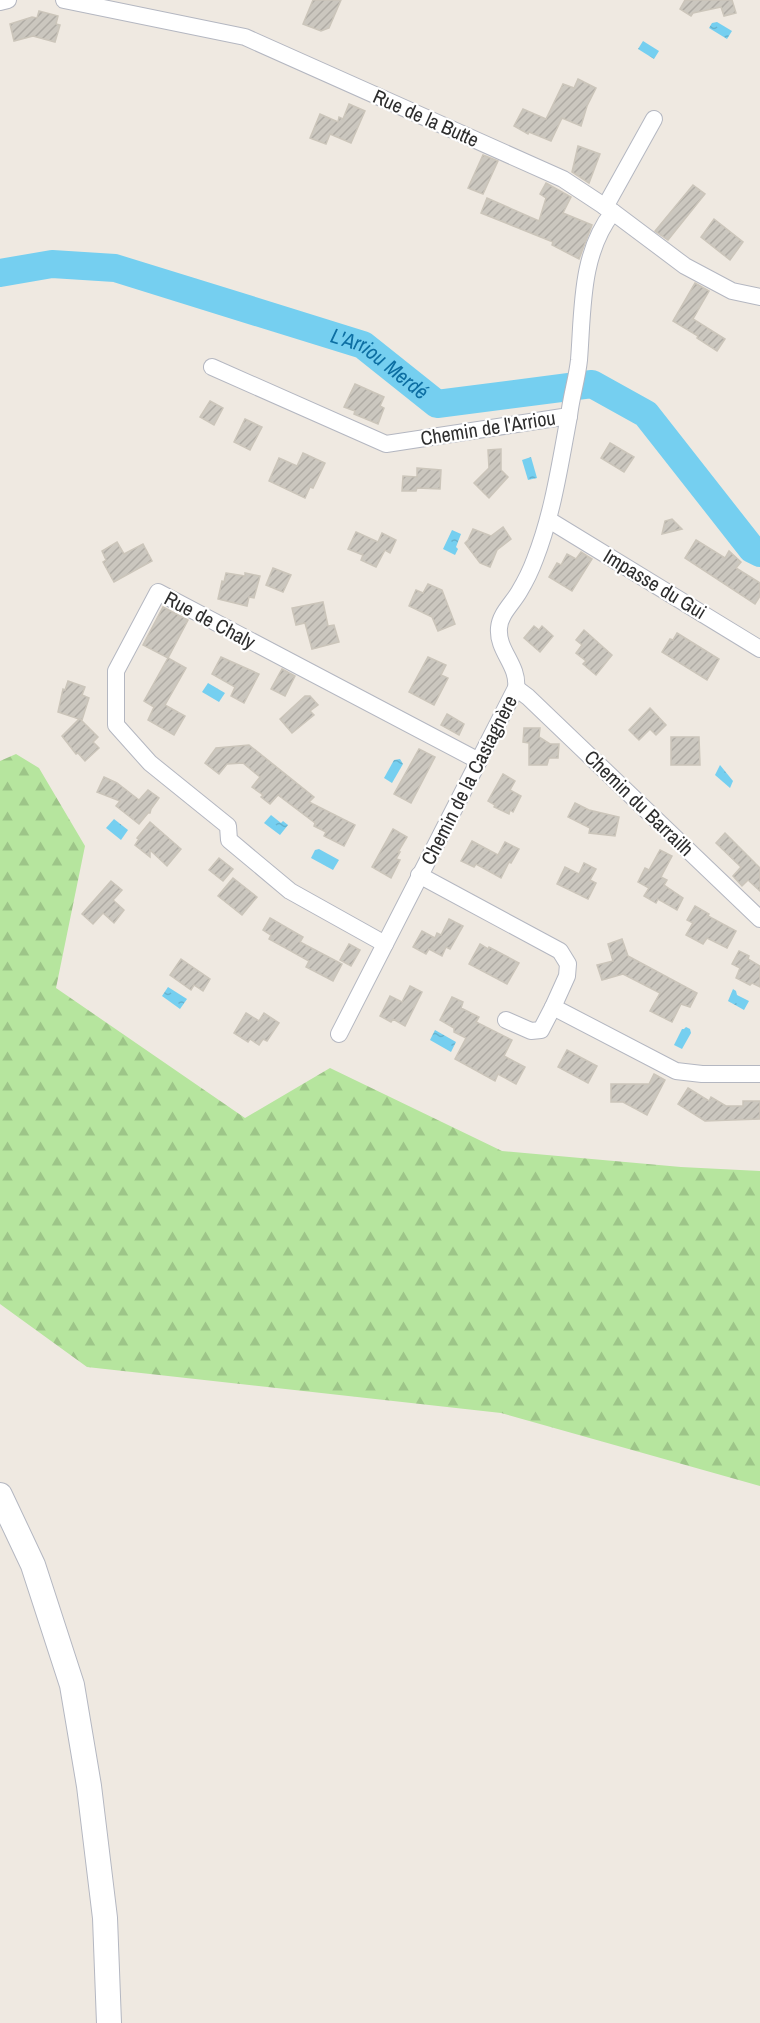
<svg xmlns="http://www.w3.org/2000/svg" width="760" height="2023" viewBox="0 0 760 2023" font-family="'Archivo Narrow',sans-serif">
<defs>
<pattern id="forest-firs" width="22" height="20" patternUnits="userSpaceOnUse" patternTransform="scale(1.5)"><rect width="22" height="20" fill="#b6e59e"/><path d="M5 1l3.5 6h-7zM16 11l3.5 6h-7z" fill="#9dc588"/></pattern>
<pattern id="water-ripples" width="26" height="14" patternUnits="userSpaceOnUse" patternTransform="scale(1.5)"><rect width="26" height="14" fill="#75cff0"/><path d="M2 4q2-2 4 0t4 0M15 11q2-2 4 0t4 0" fill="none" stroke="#66b2ce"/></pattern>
<pattern id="building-hatch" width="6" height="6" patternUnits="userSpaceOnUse" patternTransform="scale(1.5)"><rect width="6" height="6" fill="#cbc7bf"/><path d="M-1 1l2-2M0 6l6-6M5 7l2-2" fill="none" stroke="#afaba4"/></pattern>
</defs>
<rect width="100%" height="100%" fill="#efe9e1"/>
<polygon fill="url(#forest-firs)" points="16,754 39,768 85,846 56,988 245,1118 330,1068 502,1151 681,1167 760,1171 760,1486 501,1413 87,1367 0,1304 0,761"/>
<g fill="url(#water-ripples)">
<polygon points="717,22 732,31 727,39 709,28 712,23"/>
<polygon points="643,41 659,51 654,59 638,49"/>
<polygon points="531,457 537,478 528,480 522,460"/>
<polygon points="452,530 461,534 456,547 458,549 455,555 443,549"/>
<polygon points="208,683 225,693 219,702 202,692"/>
<polygon points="400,759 403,764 392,783 384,778 394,760"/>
<polygon points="720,765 733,781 730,788 715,775"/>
<polygon points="271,815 281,823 283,821 288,825 280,835 264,823"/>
<polygon points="114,819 128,830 121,840 106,828"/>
<polygon points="319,849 339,860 333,870 311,858 315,850"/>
<polygon points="168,987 187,999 180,1009 162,996"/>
<polygon points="733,989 736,991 737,995 749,1001 744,1010 728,1001"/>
<polygon points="686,1027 690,1029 691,1033 682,1049 674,1045 682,1029 684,1029"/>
<polygon points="435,1030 456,1042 451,1052 430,1040"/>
</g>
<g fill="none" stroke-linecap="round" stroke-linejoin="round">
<path stroke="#75cff0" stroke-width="28" id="s1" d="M0 273 52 264 115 268 363 345 437 404 592 384 646 414 752 549 760 553"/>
</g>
<g fill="url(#building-hatch)" stroke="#cbc5ba" stroke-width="1.5">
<polygon points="313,0 341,0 329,28 321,31 303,24"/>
<polygon points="685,0 732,0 736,13 724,16 721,7 693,13 691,16 680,9"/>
<polygon points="39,11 58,16 56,24 60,25 55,42 33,36 14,41 10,24 32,17 37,18"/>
<polygon points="578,79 596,88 587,106 581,126 562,118 551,141 529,132 528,134 514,126 523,109 546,119 563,84 574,88"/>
<polygon points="349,104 365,111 351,143 330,134 326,144 310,138 320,114 338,122 339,117 343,119"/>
<polygon points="578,146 600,154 589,183 572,172"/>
<polygon points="483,155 498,161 483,194 468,188"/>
<polygon points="546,183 571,197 563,213 592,225 579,259 552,245 553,242 481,213 487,198 539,221 546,198 540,194"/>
<polygon points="693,185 705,194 668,240 655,231"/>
<polygon points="714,219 743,242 730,260 701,237"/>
<polygon points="695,283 709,291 693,319 725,339 717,351 697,338 698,336 673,321"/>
<polygon points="355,384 384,397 380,406 384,408 378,424 354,414 355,411 344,407"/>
<polygon points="210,401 223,408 214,425 200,417"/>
<polygon points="245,419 262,427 250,450 234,442"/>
<polygon points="610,443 634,457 624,472 601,458"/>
<polygon points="501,449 501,470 508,477 489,498 474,483 489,468 488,450"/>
<polygon points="303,453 325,463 313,488 310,487 305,498 269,481 279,458 297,466"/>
<polygon points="417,468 441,470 440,489 417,488 416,491 402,491 403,476 417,477"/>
<polygon points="672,519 682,529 662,534 665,521"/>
<polygon points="503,527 511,539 497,550 490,567 480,563 465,543 468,540 473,529 491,536"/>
<polygon points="356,532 378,542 382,533 396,540 390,553 385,550 376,567 361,560 363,555 348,549"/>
<polygon points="696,540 725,558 729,551 741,562 736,568 760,583 760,596 755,604 685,558"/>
<polygon points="117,542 124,554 143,544 152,561 114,582 103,562 106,560 102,551"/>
<polygon points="581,552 592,559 572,591 549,577 557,563 561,565 567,554 576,559"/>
<polygon points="273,568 291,575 283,592 266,585"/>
<polygon points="226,573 245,576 245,573 260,576 254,598 249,597 247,606 218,599 222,581 224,582"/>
<polygon points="428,584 442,590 455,624 438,631 432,617 409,606 416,590 423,593"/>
<polygon points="323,602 328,626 334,625 339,642 312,649 305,623 296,625 292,608"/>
<polygon points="163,607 188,620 168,658 143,645"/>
<polygon points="534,626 539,630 542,626 553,636 540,652 524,638"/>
<polygon points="584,630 612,655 596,675 583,664 586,661 576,653 582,645 576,640"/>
<polygon points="677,633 719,659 707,680 662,652 670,639 673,640"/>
<polygon points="221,657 259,674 244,703 231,696 235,687 212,674"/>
<polygon points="428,657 446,665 441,675 448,678 434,705 409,692"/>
<polygon points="168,658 186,668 165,705 185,716 174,735 148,720 154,707 144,701"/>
<polygon points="282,669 295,676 285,696 271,689"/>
<polygon points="68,681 85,687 82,695 89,698 82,720 80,719 98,737 93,742 99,748 85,761 78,753 76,754 62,736 79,719 58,712 63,689 65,690"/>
<polygon points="305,696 310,696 318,705 310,711 314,715 292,733 280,719"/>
<polygon points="650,708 666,725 656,735 650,729 639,740 629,730"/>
<polygon points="447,714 464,724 459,735 441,725"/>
<polygon points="524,728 540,728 539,737 550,744 559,744 558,758 549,758 547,765 529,765 529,743 523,742"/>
<polygon points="671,737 699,737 700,765 671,765"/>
<polygon points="249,745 314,797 309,802 355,825 344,846 324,836 326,832 314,826 315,823 278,795 270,804 261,797 263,795 252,787 260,777 243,763 227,764 219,774 205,763 216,748"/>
<polygon points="419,749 435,757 411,803 394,794"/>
<polygon points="503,774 515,781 510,790 521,796 513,812 510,810 509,814 494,807 495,805 488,801"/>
<polygon points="104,777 117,783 139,800 148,790 159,798 151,809 150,813 148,813 139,824 116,806 120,801 97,792"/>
<polygon points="575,803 589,810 619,817 615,836 589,833 590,828 568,817"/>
<polygon points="150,822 181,849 167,866 150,850 150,857 135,845 139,839 137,838"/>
<polygon points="393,829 407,837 398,852 400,852 396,859 400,860 391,878 372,867"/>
<polygon points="725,833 760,868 760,891 748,880 742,886 733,876 741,867 716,843"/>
<polygon points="472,841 498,855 505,842 519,849 511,863 509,862 501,878 476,864 474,867 461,861"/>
<polygon points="660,850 672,856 661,877 667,880 664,885 683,898 677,910 658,899 656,903 644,896 649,888 638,882 645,868 649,870"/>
<polygon points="219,858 233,869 223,881 209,870"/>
<polygon points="584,863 596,869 590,880 596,883 588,899 557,884 565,867 579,874"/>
<polygon points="233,878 257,897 242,915 218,896"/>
<polygon points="111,881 122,890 113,900 124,910 114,923 103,913 93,924 82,914"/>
<polygon points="695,906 709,914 708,916 736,931 727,948 707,938 703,944 686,935 693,923 687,920"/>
<polygon points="270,918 303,937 300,942 342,964 333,981 306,967 309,961 269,939 271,935 263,930"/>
<polygon points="449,919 463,926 450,949 446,947 442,956 429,949 426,954 413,947 422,931 435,938 437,933 441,935"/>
<polygon points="622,939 628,956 697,993 690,1007 681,1004 672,1022 650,1011 660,993 623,974 602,980 597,965 613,961 608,944"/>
<polygon points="349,944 360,950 351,966 340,960"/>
<polygon points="480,944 488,949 489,947 519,963 507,984 469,964"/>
<polygon points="739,951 749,956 748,959 760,966 760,987 752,983 750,985 736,978 740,968 732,964"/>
<polygon points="181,959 210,979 203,991 194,985 191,990 170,975"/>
<polygon points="410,986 422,992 405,1026 393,1019 391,1022 380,1016 390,996 402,1002"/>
<polygon points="452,997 463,1002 461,1008 479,1017 476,1022 512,1040 504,1056 525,1067 516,1084 498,1074 495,1081 455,1059 466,1038 454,1032 454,1028 440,1020"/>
<polygon points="246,1013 259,1021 264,1013 279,1023 267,1041 263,1039 259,1045 250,1039 248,1042 234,1033"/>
<polygon points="567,1050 597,1066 588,1083 558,1067"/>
<polygon points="654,1074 665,1080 647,1115 623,1102 611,1102 611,1084 649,1084"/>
<polygon points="688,1088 709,1101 711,1097 726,1106 743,1106 743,1101 760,1101 760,1119 705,1121 678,1104"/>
</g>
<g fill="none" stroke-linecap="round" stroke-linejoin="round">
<g stroke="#b4b7c1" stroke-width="18">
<g id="street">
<polyline points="64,0 245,37 563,179 613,212 685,266 732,291 760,297"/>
<polyline points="0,2 8,0"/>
<polyline points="605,207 654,119"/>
<path d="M212 367 386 444 569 416C571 397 577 379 579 360 583 310 580 254 613 212"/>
<polyline points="549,520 760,649"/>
<polyline points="516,688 528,697 760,919"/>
<polyline points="419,875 560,951 568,964 567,976 553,1007 676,1071 702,1074 760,1074"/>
<polyline points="385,944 290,891 229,840 228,826 150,763 116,725 116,671 158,592 479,761"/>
<polyline points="506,1020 531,1031 541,1030 553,1007"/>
<path d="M339 1034 516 688C519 665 497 651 499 628 500 614 512 604 519 592 525 582 531 570 535 559 553 513 560 464 569 416"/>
</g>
</g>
<g stroke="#b4b7c1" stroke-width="26">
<polyline id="secondary" points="0,1495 33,1565 72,1685 89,1786 105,1918 109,2023"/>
</g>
<use href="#street" stroke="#fff" stroke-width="16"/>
<use href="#secondary" stroke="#fff" stroke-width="24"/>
</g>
<g text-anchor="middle" stroke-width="4.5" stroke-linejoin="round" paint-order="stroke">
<g font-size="20" fill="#2e2e2e" stroke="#fff">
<text transform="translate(426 118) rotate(24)" y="7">Rue de la Butte</text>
<text transform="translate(488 428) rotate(-9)" y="7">Chemin de l'Arriou</text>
<text transform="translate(655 584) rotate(31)" y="7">Impasse du Gui</text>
<text transform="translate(210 620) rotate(28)" y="7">Rue de Chaly</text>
<text transform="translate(469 780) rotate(-63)" y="7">Chemin de la Castagnère</text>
<text transform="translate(639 803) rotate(44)" y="7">Chemin du Barrailh</text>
</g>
<g font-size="21" font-style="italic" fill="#0d6fa3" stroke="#fff">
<text dy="7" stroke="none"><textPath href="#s1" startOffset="399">L'Arriou Merdé</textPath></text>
</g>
</g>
</svg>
